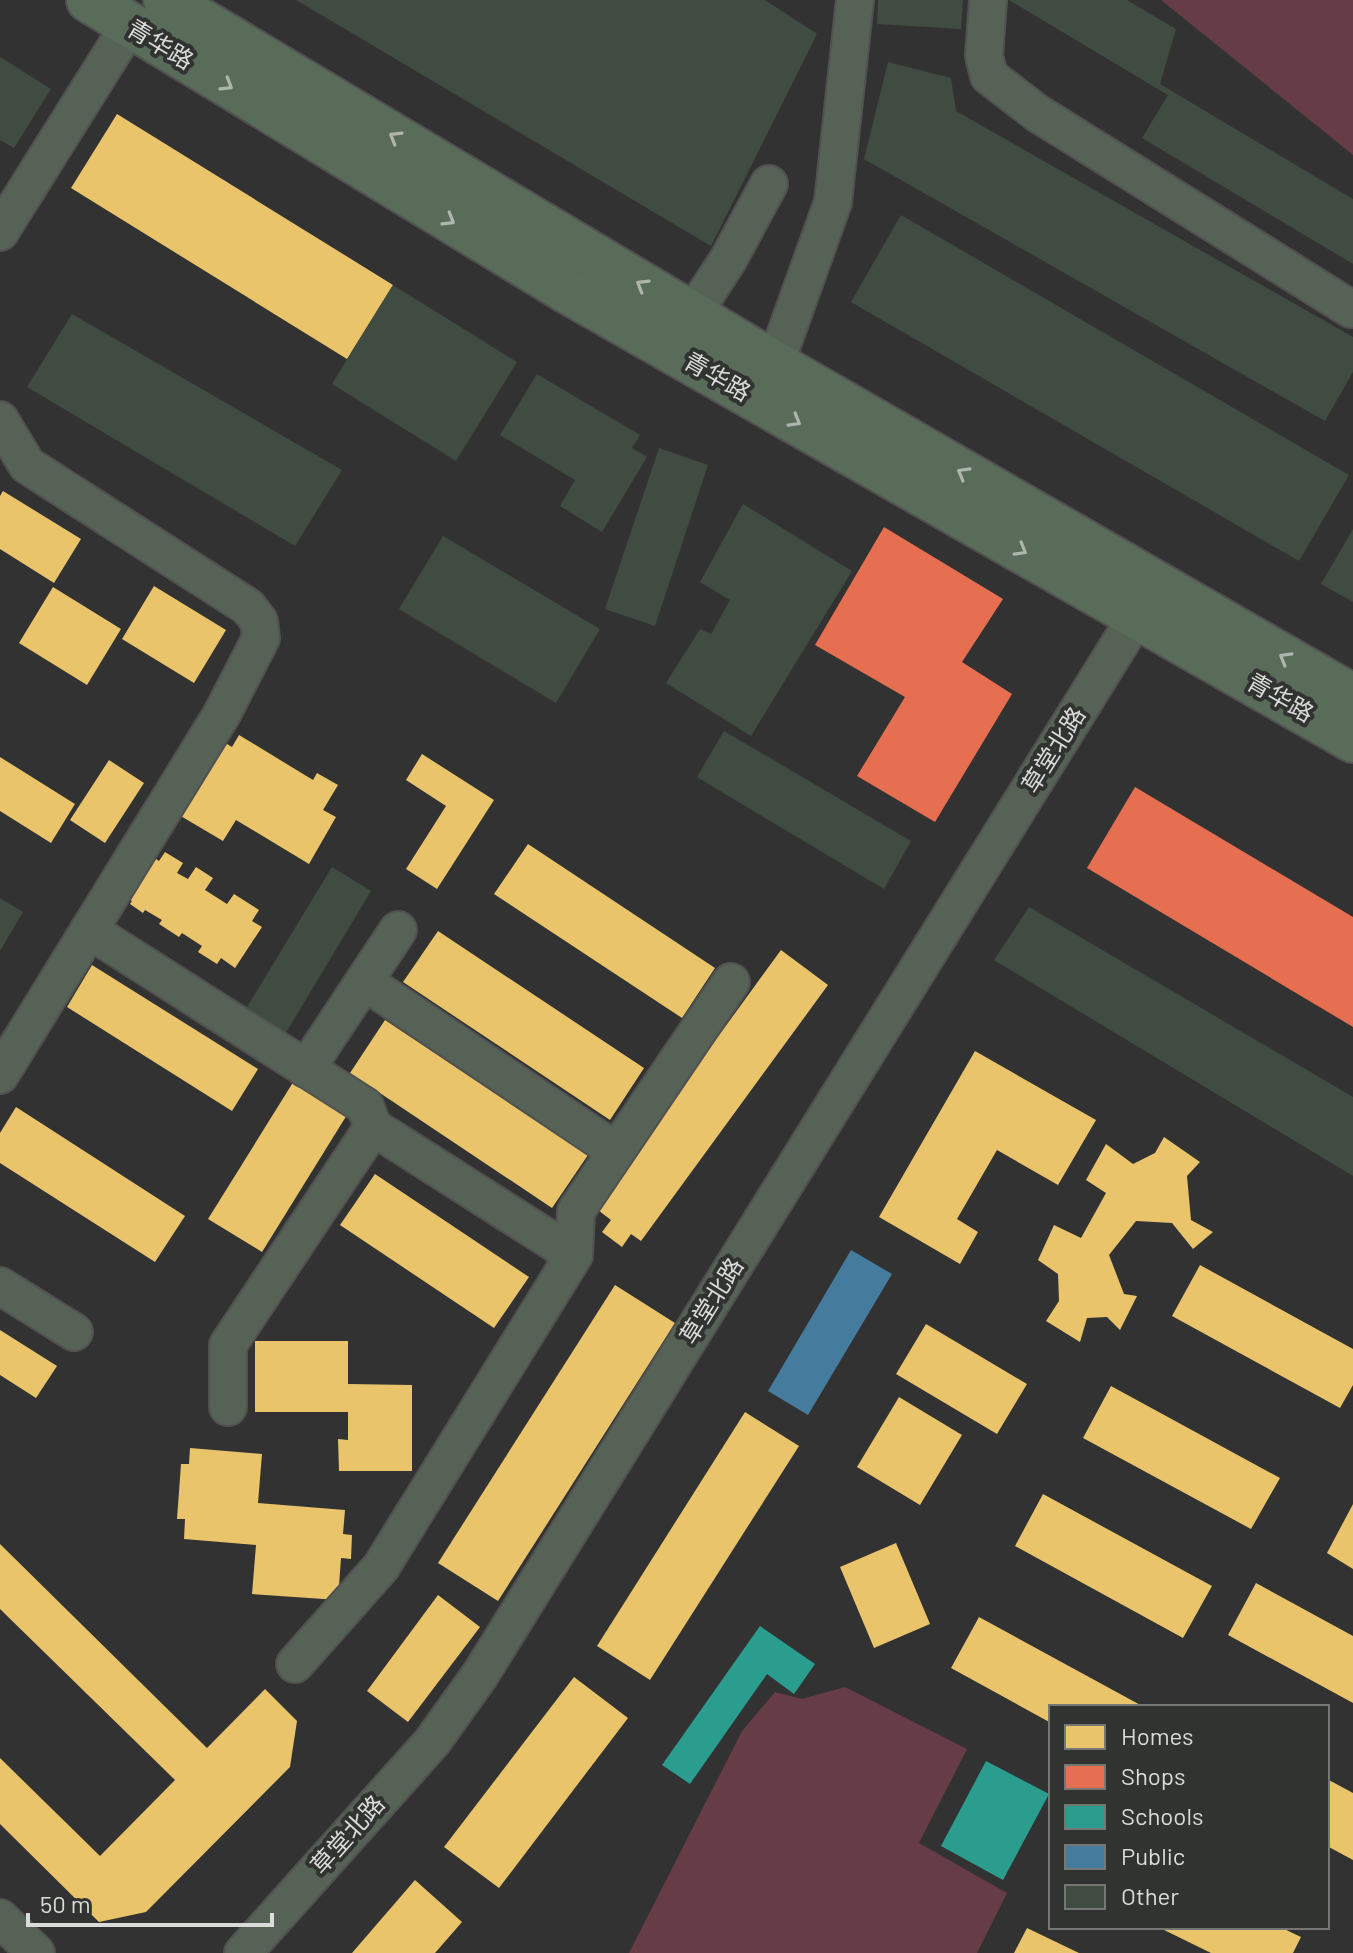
<svg xmlns="http://www.w3.org/2000/svg" width="1353" height="1953" viewBox="0 0 1353 1953" font-family="Barlow,'Noto Sans SC',sans-serif">
<rect width="100%" height="100%" fill="#323232"/>
<g fill="#663c47">
<polygon points="1161,0 1353,0 1353,155"/>
<polygon points="845,1687 967,1749 919,1843 1007,1893 977,1953 629,1953 742,1731 775,1692 802,1699"/>
</g>
<g fill="#e9c46a">
<polygon points="117,114 393,285 347,359 71,188"/>
<polygon points="3,491 81,539 54,583 0,549 0,496"/>
<polygon points="154,586 226,630 194,683 122,639"/>
<polygon points="53,587 121,629 87,685 19,643"/>
<polygon points="239,735 313,780 317,773 338,785 323,810 336,817 309,864 236,820 223,841 179,815 222,741 232,747"/>
<polygon points="422,754 494,800 437,889 406,869 446,806 406,780"/>
<polygon points="0,757 75,804 51,843 0,811"/>
<polygon points="109,760 144,783 105,843 70,820"/>
<polygon points="528,844 715,968 682,1018 494,894"/>
<polygon points="165,852 183,863 177,873 188,879 196,867 213,878 205,890 227,904 234,894 259,910 252,921 262,927 235,968 221,958 217,964 198,952 202,946 182,933 179,937 159,924 162,920 145,910 143,913 130,904 132,901 121,894 147,853 159,861"/>
<polygon points="438,931 644,1068 610,1120 403,982"/>
<polygon points="781,950 828,985 641,1241 631,1234 622,1247 602,1232 611,1220 594,1207"/>
<polygon points="92,965 258,1069 232,1111 67,1007"/>
<polygon points="385,1020 588,1155 552,1208 350,1073"/>
<polygon points="975,1051 1096,1120 1058,1185 997,1150 957,1219 978,1232 960,1264 879,1217"/>
<polygon points="297,1076 350,1110 262,1252 208,1219"/>
<polygon points="16,1107 185,1216 155,1262 0,1163 0,1133"/>
<polygon points="1164,1137 1200,1162 1187,1176 1191,1220 1213,1232 1193,1249 1172,1223 1136,1221 1109,1255 1124,1294 1137,1296 1120,1330 1107,1317 1087,1318 1080,1342 1046,1321 1059,1301 1058,1274 1038,1260 1054,1225 1081,1238 1106,1193 1086,1180 1106,1144 1133,1164 1155,1153"/>
<polygon points="375,1174 529,1277 494,1328 340,1225"/>
<polygon points="1200,1265 1353,1349 1353,1385 1340,1408 1172,1316"/>
<polygon points="615,1285 675,1323 498,1601 438,1563"/>
<polygon points="926,1324 1027,1384 997,1434 896,1374"/>
<polygon points="0,1330 57,1366 36,1398 0,1375"/>
<polygon points="255,1341 348,1341 348,1384 412,1385 412,1471 339,1471 338,1439 348,1440 348,1412 255,1412"/>
<polygon points="1111,1386 1280,1478 1251,1529 1083,1438"/>
<polygon points="899,1397 962,1435 920,1505 857,1467"/>
<polygon points="745,1412 799,1446 650,1680 597,1646"/>
<polygon points="190,1448 262,1454 258,1503 345,1510 343,1534 352,1535 351,1559 341,1558 338,1600 252,1594 256,1545 184,1539 185,1519 177,1519 181,1464 189,1464"/>
<polygon points="1043,1494 1212,1586 1183,1638 1015,1546"/>
<polygon points="1353,1504 1353,1569 1327,1553"/>
<polygon points="896,1543 930,1624 874,1648 840,1567"/>
<polygon points="0,1544 207,1748 265,1689 297,1721 290,1767 146,1912 99,1922 0,1824 0,1758 100,1856 175,1780 0,1609"/>
<polygon points="1256,1583 1353,1636 1353,1703 1228,1635"/>
<polygon points="438,1595 480,1627 408,1722 367,1691"/>
<polygon points="979,1617 1144,1707 1051,1707 1051,1723 951,1668"/>
<polygon points="574,1677 628,1718 499,1888 444,1847"/>
<polygon points="1327,1779 1353,1793 1353,1860 1327,1846"/>
<polygon points="415,1880 462,1922 435,1953 352,1953"/>
<polygon points="1158,1927 1280,1927 1301,1937 1293,1953 1211,1953"/>
<polygon points="1027,1928 1079,1953 1014,1953"/>
</g>
<g fill="#e76f51">
<polygon points="884,527 1003,599 962,662 1012,694 935,822 857,776 905,697 815,645"/>
<polygon points="1135,787 1353,917 1353,1027 1087,868"/>
</g>
<g fill="#2a9d8f">
<polygon points="760,1626 815,1664 794,1694 767,1674 690,1784 662,1765"/>
<polygon points="986,1761 1049,1794 1003,1880 941,1846"/>
</g>
<polygon fill="#457b9d" points="851,1250 892,1274 808,1415 768,1391"/>
<g fill="#404c41">
<polygon points="296,0 765,0 817,34 711,246"/>
<polygon points="878,0 963,0 961,29 877,24"/>
<polygon points="1009,0 1127,0 1176,29 1160,84 1353,199 1353,264 1142,138 1168,95"/>
<polygon points="0,57 51,89 14,148 0,140"/>
<polygon points="888,62 951,78 956,111 1353,337 1353,372 1325,421 864,159"/>
<polygon points="901,215 1349,475 1299,561 851,302"/>
<polygon points="393,285 517,362 456,461 332,384"/>
<polygon points="72,314 342,470 295,546 27,387"/>
<polygon points="537,374 640,435 632,448 647,457 602,532 560,506 575,480 500,435"/>
<polygon points="659,448 708,465 655,626 605,609"/>
<polygon points="743,504 852,571 751,736 666,683 700,629 711,634 730,600 700,582"/>
<polygon points="1353,529 1353,602 1321,584"/>
<polygon points="443,536 600,629 556,703 399,609"/>
<polygon points="724,731 911,841 884,889 697,777"/>
<polygon points="332,867 371,891 284,1036 244,1012"/>
<polygon points="0,898 23,912 0,951"/>
<polygon points="1029,907 1353,1097 1353,1176 994,960"/>
</g>
<g fill="none" stroke-linecap="round" stroke-linejoin="round">
<g stroke="#505150" stroke-width="40">
<g id="minor">
<polyline points="988,0 984,56 989,76 1037,113 1351,309"/>
<polyline points="0,232 129,26"/>
<polyline points="692,315 728,260 769,184"/>
<polyline points="775,364 833,202 855,0"/>
<polyline points="0,420 27,465 248,607 259,621 261,638 222,714 0,1075"/>
<polyline points="89,930 365,1106 373,1127 574,1255"/>
<polyline points="365,982 616,1151"/>
<polyline points="306,1069 398,930"/>
<polyline points="0,1286 74,1332"/>
<polyline points="228,1407 228,1345 373,1127"/>
<polyline points="295,1664 381,1567 574,1255 576,1211 731,982"/>
<polyline points="0,1918 36,1953"/>
<polyline points="243,1953 432,1742 480,1675 1137,616"/>
</g>
</g>
<g stroke="#505150" stroke-width="48">
<g id="major">
<polyline points="89,0 569,292 1353,740"/>
<polyline points="166,0 775,364 1353,697"/>
</g>
</g>
<use href="#minor" stroke="#576257" stroke-width="36"/>
<use href="#major" stroke="#596c5a" stroke-width="44"/>
</g>
<defs><path id="oneway-chevron" d="M-2-3.5L2.5 0L-2 3.5" fill="none" stroke-width="1.6" stroke-linecap="round" stroke-linejoin="round" transform="scale(2)"/></defs>
<g stroke="#adb5ad">
<use href="#oneway-chevron" transform="translate(227 85) rotate(31)"/>
<use href="#oneway-chevron" transform="translate(395 137) rotate(-149)"/>
<use href="#oneway-chevron" transform="translate(449 220) rotate(31)"/>
<use href="#oneway-chevron" transform="translate(642 285) rotate(-149)"/>
<use href="#oneway-chevron" transform="translate(795 421) rotate(30)"/>
<use href="#oneway-chevron" transform="translate(963 473) rotate(-150)"/>
<use href="#oneway-chevron" transform="translate(1021 550) rotate(30)"/>
<use href="#oneway-chevron" transform="translate(1285 658) rotate(-150)"/>
</g>
<g text-anchor="middle" stroke-width="8" stroke-linejoin="round" paint-order="stroke">
<g font-size="24" fill="#dadcda" stroke="#313331">
<text transform="translate(160 45) rotate(31)" y="8">青华路</text>
<text transform="translate(717 377) rotate(30)" y="8">青华路</text>
<text transform="translate(1280 698) rotate(30)" y="8">青华路</text>
<text transform="translate(1054 750) rotate(-58)" y="8">草堂北路</text>
<text transform="translate(712 1301) rotate(-58)" y="8">草堂北路</text>
<text transform="translate(348 1835) rotate(-48)" y="8">草堂北路</text>
</g>
</g>
<rect x="1049" y="1705" width="280" height="224" fill="#313331" stroke="#757775" stroke-width="2"/>
<rect x="1065" y="1725" width="40" height="24" fill="#e9c46a" stroke="#757775" stroke-width="2"/>
<text x="1121" y="1745" font-size="24" fill="#dadcda">Homes</text>
<rect x="1065" y="1765" width="40" height="24" fill="#e76f51" stroke="#757775" stroke-width="2"/>
<text x="1121" y="1785" font-size="24" fill="#dadcda">Shops</text>
<rect x="1065" y="1805" width="40" height="24" fill="#2a9d8f" stroke="#757775" stroke-width="2"/>
<text x="1121" y="1825" font-size="24" fill="#dadcda">Schools</text>
<rect x="1065" y="1845" width="40" height="24" fill="#457b9d" stroke="#757775" stroke-width="2"/>
<text x="1121" y="1865" font-size="24" fill="#dadcda">Public</text>
<rect x="1065" y="1885" width="40" height="24" fill="#404c41" stroke="#757775" stroke-width="2"/>
<text x="1121" y="1905" font-size="24" fill="#dadcda">Other</text>
<path d="M28 1913v12h244v-12" fill="none" stroke="#dadcda" stroke-width="4"/>
<text x="40" y="1913" font-size="24" fill="#dadcda" stroke="#313331" stroke-width="6" paint-order="stroke">50 m</text>
</svg>
